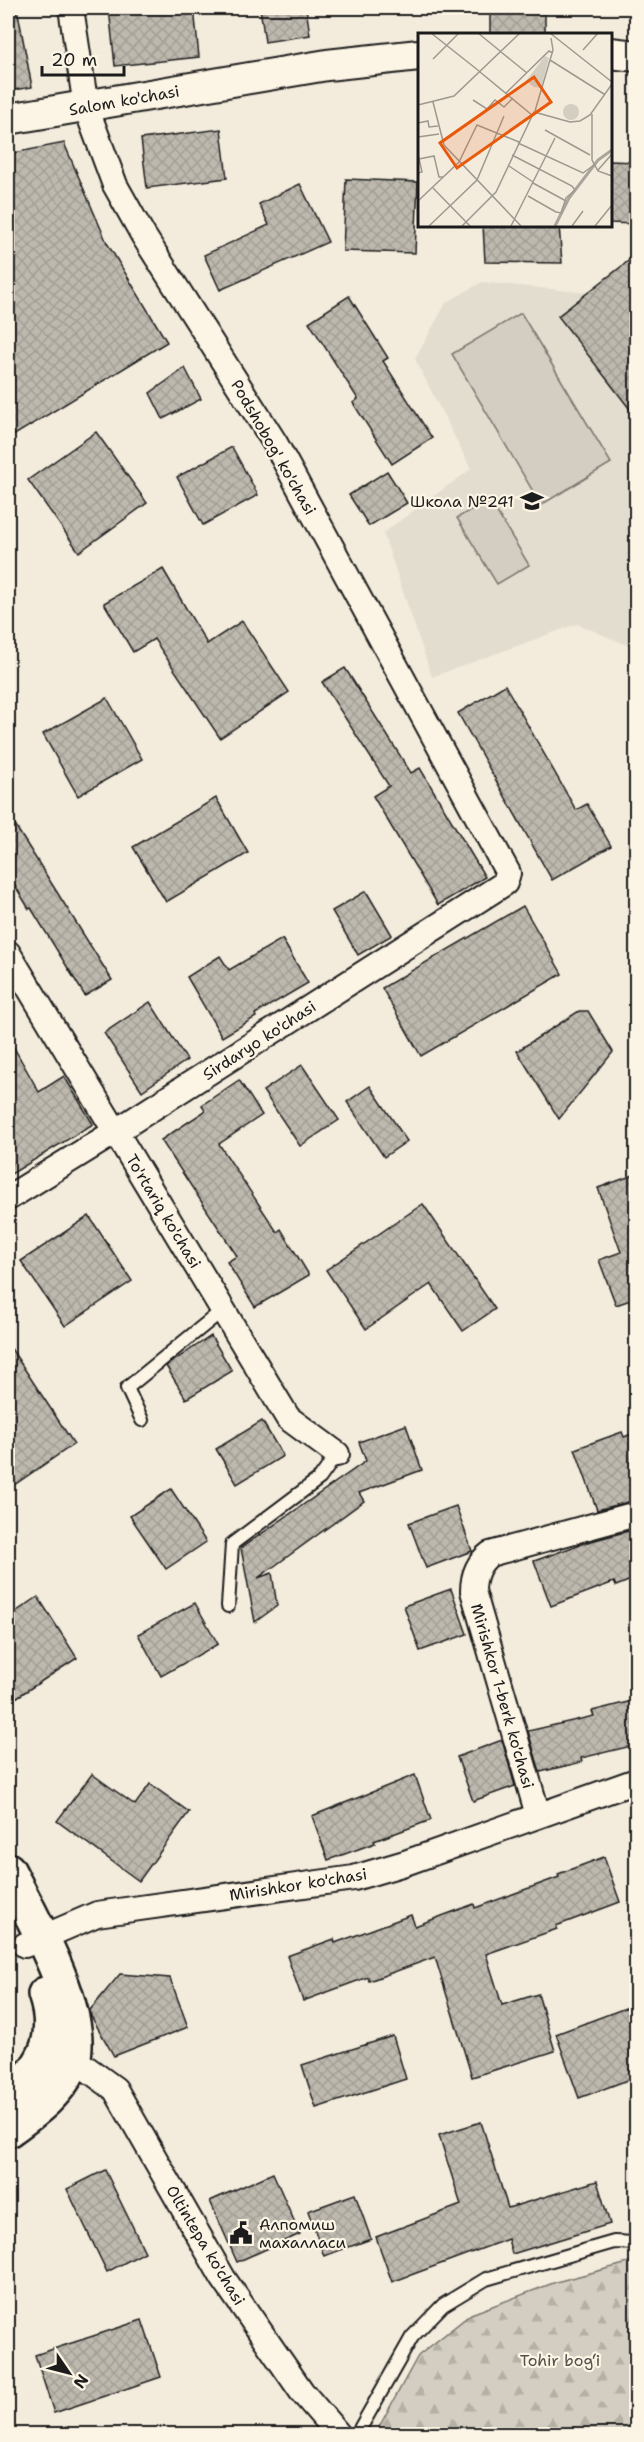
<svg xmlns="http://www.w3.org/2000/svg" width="644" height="2442" viewBox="0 0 644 2442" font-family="'Shantell Sans',sans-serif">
<defs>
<pattern id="forest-firs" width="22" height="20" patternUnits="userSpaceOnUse" patternTransform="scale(1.5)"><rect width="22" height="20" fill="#d3cec1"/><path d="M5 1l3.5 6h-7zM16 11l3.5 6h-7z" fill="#b5b0a5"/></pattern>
<pattern id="building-cross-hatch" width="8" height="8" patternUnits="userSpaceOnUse" patternTransform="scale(1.5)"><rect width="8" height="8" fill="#beb9ae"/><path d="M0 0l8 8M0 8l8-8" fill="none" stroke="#a39e95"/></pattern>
</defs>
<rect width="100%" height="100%" fill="#f3ecdd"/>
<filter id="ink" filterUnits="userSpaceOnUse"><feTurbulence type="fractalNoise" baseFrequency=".0167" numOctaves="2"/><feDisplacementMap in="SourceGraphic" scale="12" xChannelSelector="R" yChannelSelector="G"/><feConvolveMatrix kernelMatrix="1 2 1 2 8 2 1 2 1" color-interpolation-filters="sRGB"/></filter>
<g filter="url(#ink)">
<polygon fill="#e3ddcf" points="482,282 636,298 636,649 577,624 432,677 383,533 471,469 415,359 446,303"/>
<polygon fill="url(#forest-firs)" stroke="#78756e" stroke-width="1.5" points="636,2261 636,2434 387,2434 379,2427 418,2356 471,2314 556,2282"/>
<g fill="#d3cec1" stroke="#78756e" stroke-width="1.5">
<polygon points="521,313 611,463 541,505 452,354"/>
<polygon points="489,499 529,565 497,584 457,518"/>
</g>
<g fill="url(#building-cross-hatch)" stroke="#1c1c1c" stroke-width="1.5">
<polygon points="109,8 194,8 199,57 115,66"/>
<polygon points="260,8 306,8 310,35 265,42"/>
<rect x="490" y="8" width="55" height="26"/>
<polygon points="18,13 32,87 8,91 8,14"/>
<polygon points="221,129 227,178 147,188 141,139"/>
<polygon points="64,143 107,243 167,342 8,439 8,154"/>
<polygon points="609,161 636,162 636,224 609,223"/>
<polygon points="346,179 418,182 415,253 343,251"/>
<polygon points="300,184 328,242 220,290 204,255 269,225 259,204"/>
<polygon points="483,225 559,225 562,263 485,262"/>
<polygon points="636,255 636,417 558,316"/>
<polygon points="349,296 388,358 383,361 432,438 392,464 353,403 358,399 309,322"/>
<polygon points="185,368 201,399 163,419 150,393"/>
<polygon points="96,432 147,503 79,552 28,480"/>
<polygon points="232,447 258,495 203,525 177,477"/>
<polygon points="387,471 407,503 369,526 349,495"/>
<polygon points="163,569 207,644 242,621 289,692 220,738 154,639 133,652 104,603"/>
<polygon points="345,668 411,773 420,768 485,877 438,905 373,796 389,786 322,682"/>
<polygon points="505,685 576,810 587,804 611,846 552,880 458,713"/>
<polygon points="107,698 142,759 78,796 43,734"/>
<polygon points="216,798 248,853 166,902 133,847"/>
<polygon points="8,814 112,980 85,996 31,908 29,909 8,874"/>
<polygon points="366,891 392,935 358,955 332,911"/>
<polygon points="523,906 562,974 421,1056 382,988"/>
<polygon points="282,939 308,983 255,1014 256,1017 222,1037 187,977 220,956 229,970"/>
<polygon points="150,1002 187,1060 142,1091 104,1033"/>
<polygon points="579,1011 588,1011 613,1052 559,1119 517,1051"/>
<polygon points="8,1037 39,1092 64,1076 93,1124 8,1176"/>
<polygon points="302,1065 339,1120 300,1146 263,1091"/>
<polygon points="239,1080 262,1115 219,1144 277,1232 281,1229 309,1275 255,1307 227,1262 237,1256 161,1140 205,1111 202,1105"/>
<polygon points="370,1086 407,1141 384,1157 347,1102"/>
<polygon points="636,1174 636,1298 616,1305 599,1260 621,1252 598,1188"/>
<polygon points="423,1204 495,1309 463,1331 431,1284 366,1329 326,1270"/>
<polygon points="89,1216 132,1281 65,1326 21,1261"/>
<polygon points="211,1336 232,1371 186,1399 166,1366"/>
<polygon points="8,1344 74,1444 8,1489"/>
<polygon points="262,1421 283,1456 237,1484 216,1449"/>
<polygon points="406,1425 422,1470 359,1493 364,1501 258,1578 272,1573 277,1606 255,1622 241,1548 366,1461 359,1442"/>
<polygon points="622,1432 624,1437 636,1432 636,1500 597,1510 575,1449"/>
<polygon points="171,1489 206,1542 166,1569 130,1516"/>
<polygon points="456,1506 472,1551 426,1568 409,1523"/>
<polygon points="636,1529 636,1578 616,1586 614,1582 551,1606 534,1561 584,1543"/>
<polygon points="451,1589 467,1634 420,1651 404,1606"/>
<polygon points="38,1597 77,1658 8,1703 8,1617"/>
<polygon points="195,1603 218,1644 161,1676 138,1634"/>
<polygon points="636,1700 636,1745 581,1758 582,1762 540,1772 528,1731 594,1716 592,1711"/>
<polygon points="502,1740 515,1786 473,1801 457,1757"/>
<polygon points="92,1774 135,1805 150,1784 189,1812 139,1881 57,1821"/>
<polygon points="415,1775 431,1820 374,1841 375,1843 328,1860 312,1816"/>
<polygon points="604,1857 620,1902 556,1926 557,1929 486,1954 502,2005 538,1994 555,2051 472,2077 435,1957 369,1981 368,1977 303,2001 287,1956 334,1939 335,1943 411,1915 415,1926 474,1904 475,1908 559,1877 558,1874"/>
<polygon points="120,1974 170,1978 188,2027 114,2056 91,2016 90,2010"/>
<polygon points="636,2004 636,2077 579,2098 556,2034"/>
<polygon points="393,2036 406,2079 316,2108 302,2065"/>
<polygon points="481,2122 508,2208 597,2181 610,2224 512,2254 508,2239 392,2282 376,2237 461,2205 439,2135"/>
<polygon points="105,2170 145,2252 107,2272 67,2189"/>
<polygon points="273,2173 300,2234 237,2262 210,2201"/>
<polygon points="355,2194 371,2239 324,2256 308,2211"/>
<polygon points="142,2320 161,2377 54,2413 35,2355"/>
</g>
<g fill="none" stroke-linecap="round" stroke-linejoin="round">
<g stroke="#1c1c1c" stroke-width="16">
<g id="service">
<polyline points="142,1420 127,1388 224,1309"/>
<polyline points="228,1606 232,1544 320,1478 337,1454"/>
<polyline points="357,2434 412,2337 443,2305 486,2279 614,2242 636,2243"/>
</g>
</g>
<g stroke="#1c1c1c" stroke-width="28">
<g id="minor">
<polyline points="8,953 288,1418 337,1454"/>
<polyline points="8,1198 115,1132 505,883 508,873 275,443 143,235 115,185 86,107 71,8"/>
<path d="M538 1815 473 1591C473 1575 478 1563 490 1554L636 1514"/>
<polyline points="25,1945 97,1914 354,1878 405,1863 636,1781"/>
<polyline points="60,2049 115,2089 223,2278 302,2392 338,2434"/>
</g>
</g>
<g stroke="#1c1c1c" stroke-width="34">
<g id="tertiary">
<polyline points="610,53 636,56"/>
<polyline points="8,119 327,65 419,55"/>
</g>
</g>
<g stroke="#1c1c1c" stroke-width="38">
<g id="secondary">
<path d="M8 1870C30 1913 87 2013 73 2060 63 2091 33 2112 8 2130"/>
<path d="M8 2099C42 2068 61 2041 45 1994"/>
</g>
</g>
<use href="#service" stroke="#fcf5e5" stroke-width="12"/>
<use href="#minor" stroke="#fcf5e5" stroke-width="24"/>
<use href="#tertiary" stroke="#fcf5e5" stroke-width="30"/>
<use href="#secondary" stroke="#fcf5e5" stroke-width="33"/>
</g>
</g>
<defs>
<g id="school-bare" transform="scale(1.8)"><path d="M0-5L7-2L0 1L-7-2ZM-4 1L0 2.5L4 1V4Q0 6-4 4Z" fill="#1c1c1c" stroke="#fcf5e5" stroke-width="2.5" paint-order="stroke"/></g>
<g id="civic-bare" transform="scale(1.8)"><path d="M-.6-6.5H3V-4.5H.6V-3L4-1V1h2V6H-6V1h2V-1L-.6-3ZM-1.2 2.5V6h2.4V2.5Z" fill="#1c1c1c" stroke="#fcf5e5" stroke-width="2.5" paint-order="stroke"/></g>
</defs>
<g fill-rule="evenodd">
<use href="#school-bare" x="532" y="501"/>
<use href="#civic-bare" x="241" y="2233"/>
</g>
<g text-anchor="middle" stroke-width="4.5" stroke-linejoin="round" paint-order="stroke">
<g font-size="16" fill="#1c1c1c" stroke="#fcf5e5">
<text transform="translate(124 100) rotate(-10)" y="6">Salom ko'chasi</text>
<text transform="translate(274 447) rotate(60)" y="6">Podshobog' ko'chasi</text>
<text transform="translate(259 1040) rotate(-33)" y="6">Sirdaryo ko'chasi</text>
<text transform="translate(164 1211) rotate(59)" y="6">To'rtariq ko'chasi</text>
<text transform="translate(503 1696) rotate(74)" y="6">Mirishkor 1-berk ko'chasi</text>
<text transform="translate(298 1884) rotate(-9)" y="6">Mirishkor ko'chasi</text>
<text transform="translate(206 2245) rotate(59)" y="6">Oltintepa ko'chasi</text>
</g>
<g font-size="16" fill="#1c1c1c" stroke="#fcf5e5" text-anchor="end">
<text x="514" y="507">Школа №241</text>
<text x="259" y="2230" text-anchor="start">Алпомиш<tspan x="259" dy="18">махалласи</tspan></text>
</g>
<g font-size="16" fill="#53514e" stroke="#fcf5e5">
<text x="560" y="2366">Tohir bog‘i</text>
</g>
</g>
<g transform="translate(418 33)">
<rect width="194" height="194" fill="#f3ecdd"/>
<path d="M127 23 131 25 123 55 116 54 108 48Z" fill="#d3cec1"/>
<path d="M145 79a8 8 0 1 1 16 0a8 8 0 1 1-16 0Z" fill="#d3cec1"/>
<path fill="none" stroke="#aaa59b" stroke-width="3" d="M137 193 151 165 180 127 194 117"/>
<path fill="none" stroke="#9d9990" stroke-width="1.5" d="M13 0 61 38M60 0 82 18M132 0 194 49M165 17 180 0M83 19 109 40M15 26 41 0M132 27 186 61M62 39 114 82M88 60 131 18 135 20M55 67 69 76 77 67 86 74 95 65M15 69 26 112 103 193M0 72 36 63 102 0M117 78 135 17 133 5M174 81V127L180 138 194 143M0 90 10 88 11 94 20 93M127 97 172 122M0 104 21 101M100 110 165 140 176 132M0 121 4 139 0 140M94 122 154 153 157 157 148 165 143 180 138 179M1 126 16 123 21 144H25M91 133 115 149M180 137 194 121M115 150 148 168M15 155 52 193M110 163 138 179M0 168 41 129 59 92 101 109M11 193 59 147 86 83M44 193 78 159 116 79 152 89 162 88 172 82 194 51M93 193 137 105M154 193 165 178M177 193 194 172"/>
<path fill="#e8590c" fill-opacity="0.15" stroke="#e8590c" stroke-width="3" d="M116 44 133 69 39 135 22 110Z"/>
<rect width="194" height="194" fill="none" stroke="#1c1c1c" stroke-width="3"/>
</g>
<rect width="644" height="2442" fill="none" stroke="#fcf5e5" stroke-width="30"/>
<rect x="15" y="15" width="614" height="2412" fill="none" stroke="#1c1c1c" stroke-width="2" filter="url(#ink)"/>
<g transform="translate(69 2373) rotate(125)" stroke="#fcf5e5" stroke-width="4.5" paint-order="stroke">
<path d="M0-4.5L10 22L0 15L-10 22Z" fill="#1c1c1c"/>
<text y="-9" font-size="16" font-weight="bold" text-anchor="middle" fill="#1c1c1c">N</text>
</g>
<path d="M42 66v9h82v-9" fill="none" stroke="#1c1c1c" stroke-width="3"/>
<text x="51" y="66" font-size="18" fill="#1c1c1c" stroke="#fcf5e5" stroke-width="4.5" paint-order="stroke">20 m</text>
</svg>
